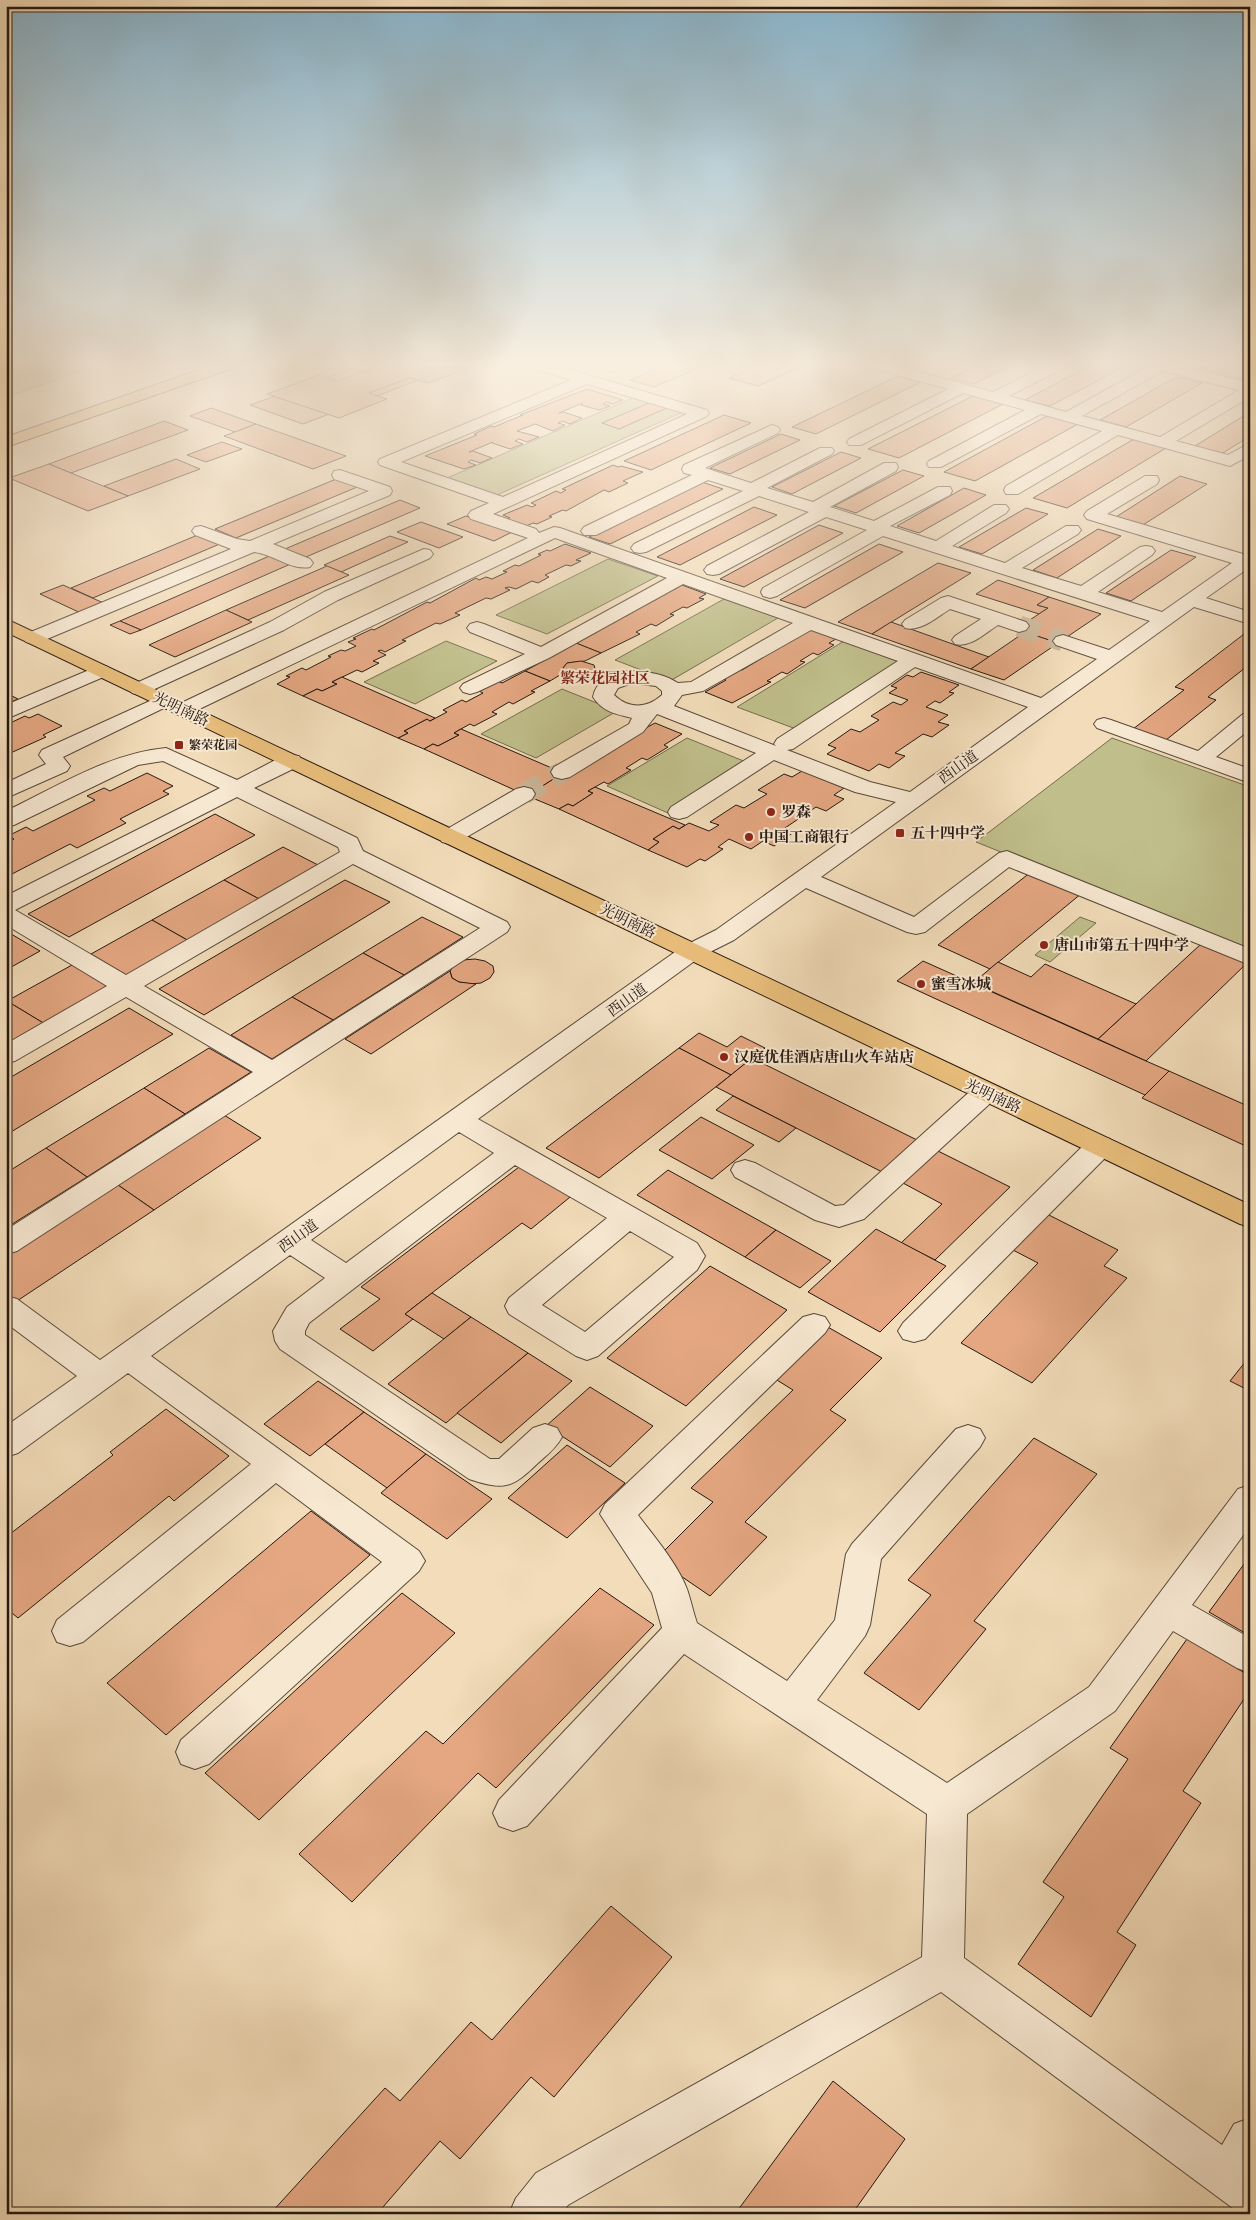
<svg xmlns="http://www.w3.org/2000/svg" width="1256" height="2220" viewBox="0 0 1256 2220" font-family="'Old Standard TT','Noto Serif SC',serif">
<rect width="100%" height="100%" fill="#f2dcb9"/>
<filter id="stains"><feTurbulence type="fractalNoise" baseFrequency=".004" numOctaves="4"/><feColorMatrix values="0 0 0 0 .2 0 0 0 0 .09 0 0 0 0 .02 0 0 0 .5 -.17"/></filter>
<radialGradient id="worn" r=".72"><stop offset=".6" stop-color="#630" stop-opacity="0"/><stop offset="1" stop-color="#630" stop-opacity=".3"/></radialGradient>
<g fill="#c0bf8b" stroke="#736c4e">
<polygon points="6,364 104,364 6,397"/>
<polygon points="1184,364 1250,364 1250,375 1243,379"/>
<polygon points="635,397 683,412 497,495 447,478"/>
<polygon points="608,559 658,576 547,634 496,615"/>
<polygon points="724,599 778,618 670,681 615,660"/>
<polygon points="446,641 497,661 415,704 364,682"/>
<polygon points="844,641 902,662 796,729 737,707"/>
<polygon points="562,689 617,711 536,758 481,734"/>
<polygon points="687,738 746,762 668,813 607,786"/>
<polygon points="1112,738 1250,787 1250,952 976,842"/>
<polygon points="1080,917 1096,923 1050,962 1035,955"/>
</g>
<g fill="#e4a782" stroke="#261811">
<polygon points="364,364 461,364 303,424 250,405"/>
<polygon points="368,364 470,364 475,366 428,383 410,378 369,393 387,399 339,418 267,394 319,375 337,381 376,367"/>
<polygon points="668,364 708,364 654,387 630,380"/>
<polygon points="760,364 807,364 758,386 729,378"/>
<polygon points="979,364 1014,364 974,384 951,378"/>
<polygon points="1093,364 1127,365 1050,406 1025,400"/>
<polygon points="898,376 921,382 816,434 792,427"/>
<polygon points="1176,377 1202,383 1126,427 1100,420"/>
<polygon points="587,389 623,400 613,404 606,402 603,404 610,406 599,410 581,405 583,403 559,413 563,412 582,418 570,424 562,421 558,423 565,425 553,431 535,424 517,431 539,437 527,442 519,439 515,441 523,444 510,449 492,443 493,442 469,452 473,451 492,458 480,463 471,460 468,462 476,465 464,469 425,456 477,435 474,434 491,426 494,427 523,415 520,415"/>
<polygon points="973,396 1003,404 899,458 868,449"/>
<polygon points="649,403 667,408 619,429 602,423"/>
<polygon points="211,408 256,424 235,432 190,416"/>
<polygon points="1250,412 1250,436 1223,453 1195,446"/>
<polygon points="724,415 751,423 651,470 624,461"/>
<polygon points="1047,416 1078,424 975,481 944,472"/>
<polygon points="164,421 188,430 71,473 49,464"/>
<polygon points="256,424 346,456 313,469 224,436"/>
<polygon points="781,434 800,440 730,474 710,468"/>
<polygon points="1134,439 1166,448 1067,508 1033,498"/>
<polygon points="222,442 242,449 206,462 187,455"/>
<polygon points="841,452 861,458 792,494 772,487"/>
<polygon points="176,459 200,469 128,496 104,486"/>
<polygon points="49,464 71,473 128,496 88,511 9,478"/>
<polygon points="613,465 618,467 621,466 643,472 623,481 628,483 609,492 604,490 566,511 563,510 549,516 552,517 537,524 533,523 524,527 505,520 510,518 503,515 527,505 532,507 536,505 531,503 556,491 561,493 566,490 562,489"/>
<polygon points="903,470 924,476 856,513 834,506"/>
<polygon points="1180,476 1207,484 1143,525 1116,517"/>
<polygon points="341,477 362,485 236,538 215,529"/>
<polygon points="702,482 723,489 610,544 589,537"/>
<polygon points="964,488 986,495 919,533 897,526"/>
<polygon points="400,500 420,508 306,557 285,549"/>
<polygon points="754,507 777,515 680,565 657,557"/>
<polygon points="1026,508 1048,514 982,554 959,547"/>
<polygon points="466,516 512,532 494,541 447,524"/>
<polygon points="421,522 463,537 439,548 397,532"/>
<polygon points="819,525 843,533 744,587 720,579"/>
<polygon points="1098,529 1121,536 1057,578 1033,570"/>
<polygon points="200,534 222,543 93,598 71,588"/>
<polygon points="390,536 408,542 341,572 324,565"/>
<polygon points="565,544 591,553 576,560 581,561 571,566 566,565 545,575 549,577 538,583 532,581 516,589 509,587 505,588 510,590 491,599 486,598 455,613 460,615 440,624 436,623 402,640 406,641 385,652 381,650 378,651 386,655 373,661 379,663 362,672 357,670 332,682 337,684 322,691 317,689 303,696 277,684 290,677 286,676 302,668 306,670 331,657 328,656 341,650 345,651 356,646 348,642 356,639 353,638 372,629 374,630 427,602 430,603 476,578 479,580 486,577 492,579 507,572 503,571 515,565 519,566 541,555 538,554 547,550 550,551"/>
<polygon points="879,544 903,552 805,608 780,600"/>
<polygon points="1171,550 1196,557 1131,601 1106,593"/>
<polygon points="274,554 295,562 141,630 120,621"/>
<polygon points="938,563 971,573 872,634 838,622"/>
<polygon points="327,566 349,575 248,620 226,610"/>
<polygon points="998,580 1049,597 1037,605 1048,608 1039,614 976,594"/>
<polygon points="63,585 108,605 85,615 40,594"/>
<polygon points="682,585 706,594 699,598 704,599 687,608 683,607 670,614 674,615 656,626 651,624 636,632 640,634 601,653 576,643 597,632 593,630 628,615 624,613 643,606 657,599 653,597 671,588 675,589"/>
<polygon points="1049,597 1101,614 1058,643 1016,629 1048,608 1037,605"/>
<polygon points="226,610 252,622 175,657 149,645"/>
<polygon points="120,621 141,630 130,634 110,625"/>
<polygon points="891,622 989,657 971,669 872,634"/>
<polygon points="809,629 836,639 829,643 834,645 818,655 813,653 800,661 805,662 787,674 782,672 767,681 771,682 732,703 705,692 726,680 722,678 738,669 742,670 757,661 752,660"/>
<polygon points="1248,631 1250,632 1250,664 1208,697 1216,700 1166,740 1133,729 1184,690 1175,687"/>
<polygon points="1025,632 1058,643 1004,680 971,669"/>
<polygon points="576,643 601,653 585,661 567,663 563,668 565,672 550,681 525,671"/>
<polygon points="581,661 594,665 595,669 590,674 580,676 570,674 564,671 563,668 567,663"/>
<polygon points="525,671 550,681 531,691 535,692 513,704 509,702 492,712 497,714 474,726 470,724 461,729 454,733 459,735 438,746 433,744 424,749 398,738 408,733 404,731 427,719 430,721 447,712 443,710 462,700 466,702 483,693 479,691 498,681 502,683"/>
<polygon points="921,672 959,685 949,692 954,693 940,703 935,701 926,707 948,715 938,722 949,725 932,737 923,734 895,753 905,756 889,768 879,764 869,771 827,754 836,748 828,745 851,729 860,732 879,720 871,716 893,702 901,705 908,700 889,693 897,688 891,686 907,675 913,677"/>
<polygon points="342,677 435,718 430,721 427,719 404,731 408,733 398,738 303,696 317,689 322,691 337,684 332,682"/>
<polygon points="6,693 18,699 6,704"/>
<polygon points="38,714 62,726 43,735 46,737 6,755 6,725 25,716 29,718"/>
<polygon points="655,723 682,734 664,745 668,747 647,760 642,758 626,768 631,770 608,784 604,782 588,791 593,793 573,806 568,804 559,809 530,797 540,791 536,790 558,776"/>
<polygon points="461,729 568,775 558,776 536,790 540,791 530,797 424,749 433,744 438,746 459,735 454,733"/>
<polygon points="802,771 844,788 834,795 844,799 826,811 816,807 785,828 794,832 774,846 763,841 751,849 729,839 718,847 723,849 705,861 700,859 687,867 648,850 659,842 653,839 673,826 679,829 689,823 709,831 719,825 710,822 736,805 744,808 767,794 758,790 784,774 792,777"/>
<polygon points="147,773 173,786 163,791 169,794 120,819 126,823 77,848 70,844 12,874 6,870 6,843 14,839 8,836 26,827 33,831 95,800 87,796 104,788 110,791"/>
<polygon points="595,787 685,825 679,829 673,826 653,839 659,842 648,850 559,809 568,804 573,806 593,793 588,791"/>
<polygon points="215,814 255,835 69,937 28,914"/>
<polygon points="283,847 320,866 261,900 224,880"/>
<polygon points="1031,872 1082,893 990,969 938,945"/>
<polygon points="224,880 261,900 189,941 152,920"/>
<polygon points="345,880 390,902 204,1015 159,989"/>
<polygon points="422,917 463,937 404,975 363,953"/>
<polygon points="152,920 189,941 128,976 91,954"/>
<polygon points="6,931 40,951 6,970"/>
<polygon points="1201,944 1247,963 1146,1061 1098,1039"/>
<polygon points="363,953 404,975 333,1020 292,997"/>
<polygon points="475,959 485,961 493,966 494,972 490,978 481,983 470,984 459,982 452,978 450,971 454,965 463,960"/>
<polygon points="923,961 1146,1061 1169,1071 1145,1095 897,981"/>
<polygon points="998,962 1031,977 1045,964 1136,1004 1098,1039 973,983"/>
<polygon points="72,965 110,987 45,1024 7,1001"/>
<polygon points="450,971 452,978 459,982 476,984 371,1054 345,1039"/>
<polygon points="292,997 333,1020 272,1059 231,1035"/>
<polygon points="7,1001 45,1024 6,1046 6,1002"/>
<polygon points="129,1008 173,1034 6,1135 6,1080"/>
<polygon points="699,1033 727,1047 741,1036 765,1048 731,1075 679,1048"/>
<polygon points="209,1048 251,1072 185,1114 144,1088"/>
<polygon points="679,1048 731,1075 599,1178 546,1148"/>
<polygon points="752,1058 919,1141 884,1173 716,1087"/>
<polygon points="1169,1071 1250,1107 1250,1148 1142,1098"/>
<polygon points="144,1088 185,1114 87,1177 46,1148"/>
<polygon points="733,1096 796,1128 779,1142 716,1110"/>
<polygon points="224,1115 261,1138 154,1210 118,1185"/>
<polygon points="701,1117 754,1145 712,1179 659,1150"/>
<polygon points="46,1148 87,1177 6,1228 6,1173"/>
<polygon points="938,1151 1010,1187 935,1260 901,1243 942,1204 903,1183"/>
<polygon points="523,1164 575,1193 531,1229 522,1223 405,1314 413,1319 373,1351 340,1329 380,1299 361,1287"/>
<polygon points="668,1170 776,1230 745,1257 637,1195"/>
<polygon points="118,1185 154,1210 17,1301 6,1293 6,1257"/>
<polygon points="1045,1213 1118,1250 1104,1266 1127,1278 1032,1383 961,1343 1038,1263 1011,1249"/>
<polygon points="876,1229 946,1266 880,1332 808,1292"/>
<polygon points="776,1230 831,1261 800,1288 745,1257"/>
<polygon points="710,1266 787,1310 686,1406 607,1358"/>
<polygon points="432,1293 471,1317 444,1339 405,1314"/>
<polygon points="471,1317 528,1353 446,1423 388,1384"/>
<polygon points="826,1326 882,1358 830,1410 846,1420 745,1522 767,1537 710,1596 656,1559 713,1502 691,1488 793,1390 772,1377"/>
<polygon points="528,1353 572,1381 501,1443 457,1413"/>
<polygon points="1250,1356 1250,1391 1230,1381"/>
<polygon points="318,1381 364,1412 310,1456 264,1424"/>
<polygon points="590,1387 653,1426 610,1467 546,1426"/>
<polygon points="166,1409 229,1456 174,1501 169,1496 18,1618 6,1608 6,1537 113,1455 110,1452"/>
<polygon points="364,1412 426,1454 387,1488 325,1444"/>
<polygon points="1034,1438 1097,1474 974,1621 986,1629 919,1710 864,1673 931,1595 908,1580"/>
<polygon points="567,1445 625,1483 567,1538 508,1498"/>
<polygon points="426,1454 492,1499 447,1539 381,1493"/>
<polygon points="311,1511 370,1555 166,1735 107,1683"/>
<polygon points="1250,1556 1250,1636 1209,1612"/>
<polygon points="600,1588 654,1625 496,1788 478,1773 352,1902 299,1854 426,1731 443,1744"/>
<polygon points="402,1593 455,1633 259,1820 205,1773"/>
<polygon points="1187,1639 1250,1676 1250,1690 1183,1791 1201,1803 1117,1932 1136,1945 1091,2017 1018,1964 1064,1897 1043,1882 1128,1759 1110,1748"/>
<polygon points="611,1906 672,1957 554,2097 531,2077 460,2159 440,2141 377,2214 270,2214 385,2088 400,2101 471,2022 492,2040"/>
<polygon points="833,2081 905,2139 852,2214 735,2214"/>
</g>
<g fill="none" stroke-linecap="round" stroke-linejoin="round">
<g stroke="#c9b597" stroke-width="21" stroke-dasharray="21 11" stroke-linecap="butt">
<polyline points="1019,626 1063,641"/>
<polyline points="524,794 562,772"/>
</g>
<g stroke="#59493b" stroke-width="2">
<g id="minor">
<path d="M527 364H550L707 410 709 413 707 416 493 514 536 529 539 533 554 527 560 528 1041 698 1097 659 1056 645 1053 641 1056 637 1063 635 1109 650 1150 621 883 536 777 596 770 598 763 596 761 592 763 588 867 530 826 517 719 574 713 575 707 574 704 570 707 566 809 512 759 496 646 552 640 553 634 552 631 548 634 544 743 491 708 480 596 535H584L581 531 584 527 692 475 684 473 682 469 684 465 772 425 778 427 780 430 778 433 705 468 751 483 820 448H832L834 451 832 454 767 488 813 502 884 463H896L898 467 896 471 830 507 874 521 938 487H950L952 491 950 495 890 526 936 541 994 505H1006L1009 509 1006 513 952 546 1005 563 1066 526H1078L1081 530 1078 534 1022 568 1081 586 1140 547 1146 546 1152 547 1155 551 1152 555 1098 592 1162 612 1232 563 1087 519 1084 515 1087 511 1145 476H1157L1159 480 1157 484 1107 514 1243 554 1250 553V567L1206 598 1250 612V624L1194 607 821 877 914 917 999 853 1007 851 1250 949V965L1009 867 925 932 916 934 907 932 806 888 734 940 700 957 478 1119 697 1243 705 1256 697 1270 598 1356 587 1360 576 1356 509 1314 505 1306 509 1298 607 1218 515 1165 309 1323 305 1331V1335L490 1459H499L533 1428 545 1424 557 1428 562 1437C556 1448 547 1455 538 1463 512 1488 505 1491 469 1479L280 1349 275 1341 273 1331 287 1307 325 1278 290 1255 151 1356 419 1551 425 1561 419 1571 209 1764 195 1769 181 1764 176 1752 181 1740 382 1562 276 1483 83 1642 70 1646 57 1642 52 1631 57 1620 251 1464 128 1373 18 1453 6 1457V1426L77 1376 6 1323V1296L17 1299 100 1360 682 947 716 930 896 802 855 792 774 760 687 817 679 819 671 817 668 812 671 807 756 753 657 714 643 732 570 777 562 779 554 777 551 772 554 767 629 724 632 718C616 714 603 712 593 697 600 662 656 668 678 683L691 682 793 623 683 584 549 658 477 692 470 694 463 692 460 688 463 684 525 654 470 632 467 628 470 624 477 622 484 624 541 647 667 578 555 538 189 714 182 716 175 714 172 710 175 706 528 538 471 519 468 515 471 511 489 503 380 465 378 462 380 459 571 380 529 367ZM587 384 687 414 503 497 401 462ZM811 630 898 661 777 739 774 744 776 746 674 706 682 695 703 691ZM915 667 1028 707 910 792 870 782 787 750 793 749ZM632 683 656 686 662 691V695C646 709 629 709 614 695L618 688ZM459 1132 494 1153 346 1263 311 1240ZM630 1231 674 1257 585 1332 542 1305Z"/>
<path d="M609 364H628C624 371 614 373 607 371L605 368Z"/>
<path d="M866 364H890L993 392 1049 364H1068L1066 367 1009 396 1066 412 1148 367 1146 364H1171L1250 383V397L1176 441 1228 455 1250 443V455L1230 466 1118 435 1018 494H1006L1004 490 1006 486 1102 431 1041 414 941 467H929L927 464 929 461 1025 410 963 393 861 445H849L847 442 849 439 948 389 868 367ZM1163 371 1239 390 1160 437 1082 416Z"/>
<path d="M340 470 390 487 392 491 390 495 273 544 310 559 313 563 310 567C292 571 273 554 254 552L40 642 33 644 26 642 23 638 26 634 231 549 195 535 192 531 195 527 201 526 237 539 250 541 369 491 334 479 332 475 334 471Z"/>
<polygon points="424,549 430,550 433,554 430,558 338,600 284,630 146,693 139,695 132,693 129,689 132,685 270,622 324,592"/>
<path d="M948 596 1026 622 1029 626 1026 630 1019 632 998 625C985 633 971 648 955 644L952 640 955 636 981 619 950 609C937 617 921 632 905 628L902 624 905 620 941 598Z"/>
<polygon points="101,665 108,667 111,671 108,675 6,719 6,705"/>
<polygon points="163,695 170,697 173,701 170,705 63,757 70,766 67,771 6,798 6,783 46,764 39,755 42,750"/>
<polygon points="1250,712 1250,729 1216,757 1250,769 1250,783 1097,728 1094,724 1097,720 1104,718 1111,720 1198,751 1243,714"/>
<path d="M166 748 237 780 283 756 291 755 299 756 302 761 299 766 254 788 357 838 363 851 507 922 510 927 507 932 17 1251 6 1254V1230L253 1072 126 997 15 1061 6 1063V1044L107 986 6 925V896L220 788 163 761 138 765 14 825 6 827V811C57 787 109 753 166 748ZM237 797 338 847 340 852 126 975 15 910ZM353 864 480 928 272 1060 144 986Z"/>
<polygon points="524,787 532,789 535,794 532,799 458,842 450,844 442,842 439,837 442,832 516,789"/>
<polygon points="986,1083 996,1086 1000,1092 996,1098 864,1219 839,1227 815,1220 735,1177 731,1170 735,1163 745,1160 755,1163 835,1206 844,1205 976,1086"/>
<polygon points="1100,1137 1110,1139 1114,1146 1110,1153 925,1339 914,1342 903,1339 898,1331 903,1323 1090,1139"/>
<path d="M814 1314 825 1317 830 1325 825 1333 638 1515C655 1538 677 1563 687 1589 691 1600 693 1612 697 1623L787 1681 835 1620 846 1554 852 1544 956 1429 968 1425 980 1429 985 1438 980 1447 881 1559 870 1625 865 1636 817 1700 947 1783 1089 1687 1238 1489 1250 1485V1526L1192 1605 1250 1638V1673L1237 1668 1173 1631 1115 1711 967 1814 964 1958 1222 2145 1234 2124 1250 2118V2214L1234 2209 941 1992 568 2205 562 2214H509L516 2198 536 2173 922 1957 927 1814 684 1654 527 1826 513 1831 499 1826 493 1813 499 1800 662 1628 652 1593 600 1514 605 1504 803 1317Z"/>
</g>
</g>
<g stroke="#261811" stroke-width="2">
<g id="major">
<polygon points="216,364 238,364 236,367 6,447 6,437"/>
<polygon points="6,619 1250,1205 1250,1227 1240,1224 6,632"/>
</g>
</g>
<use href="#minor" fill="#f7e8d2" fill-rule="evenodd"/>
<use href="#major" fill="#e9be7c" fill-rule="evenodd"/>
</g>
<linearGradient id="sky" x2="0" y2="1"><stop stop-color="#89b7d0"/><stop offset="0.54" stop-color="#f9efe0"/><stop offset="1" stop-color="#f9efe0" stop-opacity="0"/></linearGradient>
<rect width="1256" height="675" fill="url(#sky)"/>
<g fill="#8f2418" stroke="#f7e8d2" stroke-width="2">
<rect x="174" y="740" width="10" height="10" rx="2.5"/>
<circle cx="771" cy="812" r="5"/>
<rect x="895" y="828" width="10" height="10" rx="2.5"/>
<circle cx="749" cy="837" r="5"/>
<circle cx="1044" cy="945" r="5"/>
<circle cx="921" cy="984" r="5"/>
<circle cx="724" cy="1057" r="5"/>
</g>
<g text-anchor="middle" stroke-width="4" stroke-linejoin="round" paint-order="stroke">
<g font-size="12" font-weight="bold" fill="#261811" stroke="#f7e8d2" text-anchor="start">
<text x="189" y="749">繁荣花园</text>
</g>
<g font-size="15" font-weight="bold" fill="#7a1f14" stroke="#f7e8d2">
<text x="605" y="683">繁荣花园社区</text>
</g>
<g font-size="15" fill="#261811" stroke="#f7e8d2">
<text transform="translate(181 709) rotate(25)" y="5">光明南路</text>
<text transform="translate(958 767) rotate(-36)" y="5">西山道</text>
<text transform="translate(628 921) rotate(26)" y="5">光明南路</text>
<text transform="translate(627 1000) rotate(-36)" y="5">西山道</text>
<text transform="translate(993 1096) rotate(25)" y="5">光明南路</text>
<text transform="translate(298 1236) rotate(-36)" y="5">西山道</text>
</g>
<g font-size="15" font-weight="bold" fill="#261811" stroke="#f7e8d2" text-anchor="start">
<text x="781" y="817">罗森</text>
<text x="910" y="838">五十四中学</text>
<text x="759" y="842">中国工商银行</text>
<text x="1054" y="950">唐山市第五十四中学</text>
<text x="931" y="989">蜜雪冰城</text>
<text x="734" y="1062">汉庭优佳酒店唐山火车站店</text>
</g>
</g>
<rect width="1256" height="2220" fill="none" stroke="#f2dcb9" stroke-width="25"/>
<rect x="8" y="8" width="1241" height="2205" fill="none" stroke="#261811" stroke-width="2.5"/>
<rect x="12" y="12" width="1231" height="2195" fill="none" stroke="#261811"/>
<rect width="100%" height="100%" filter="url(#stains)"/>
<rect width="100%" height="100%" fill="url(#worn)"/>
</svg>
